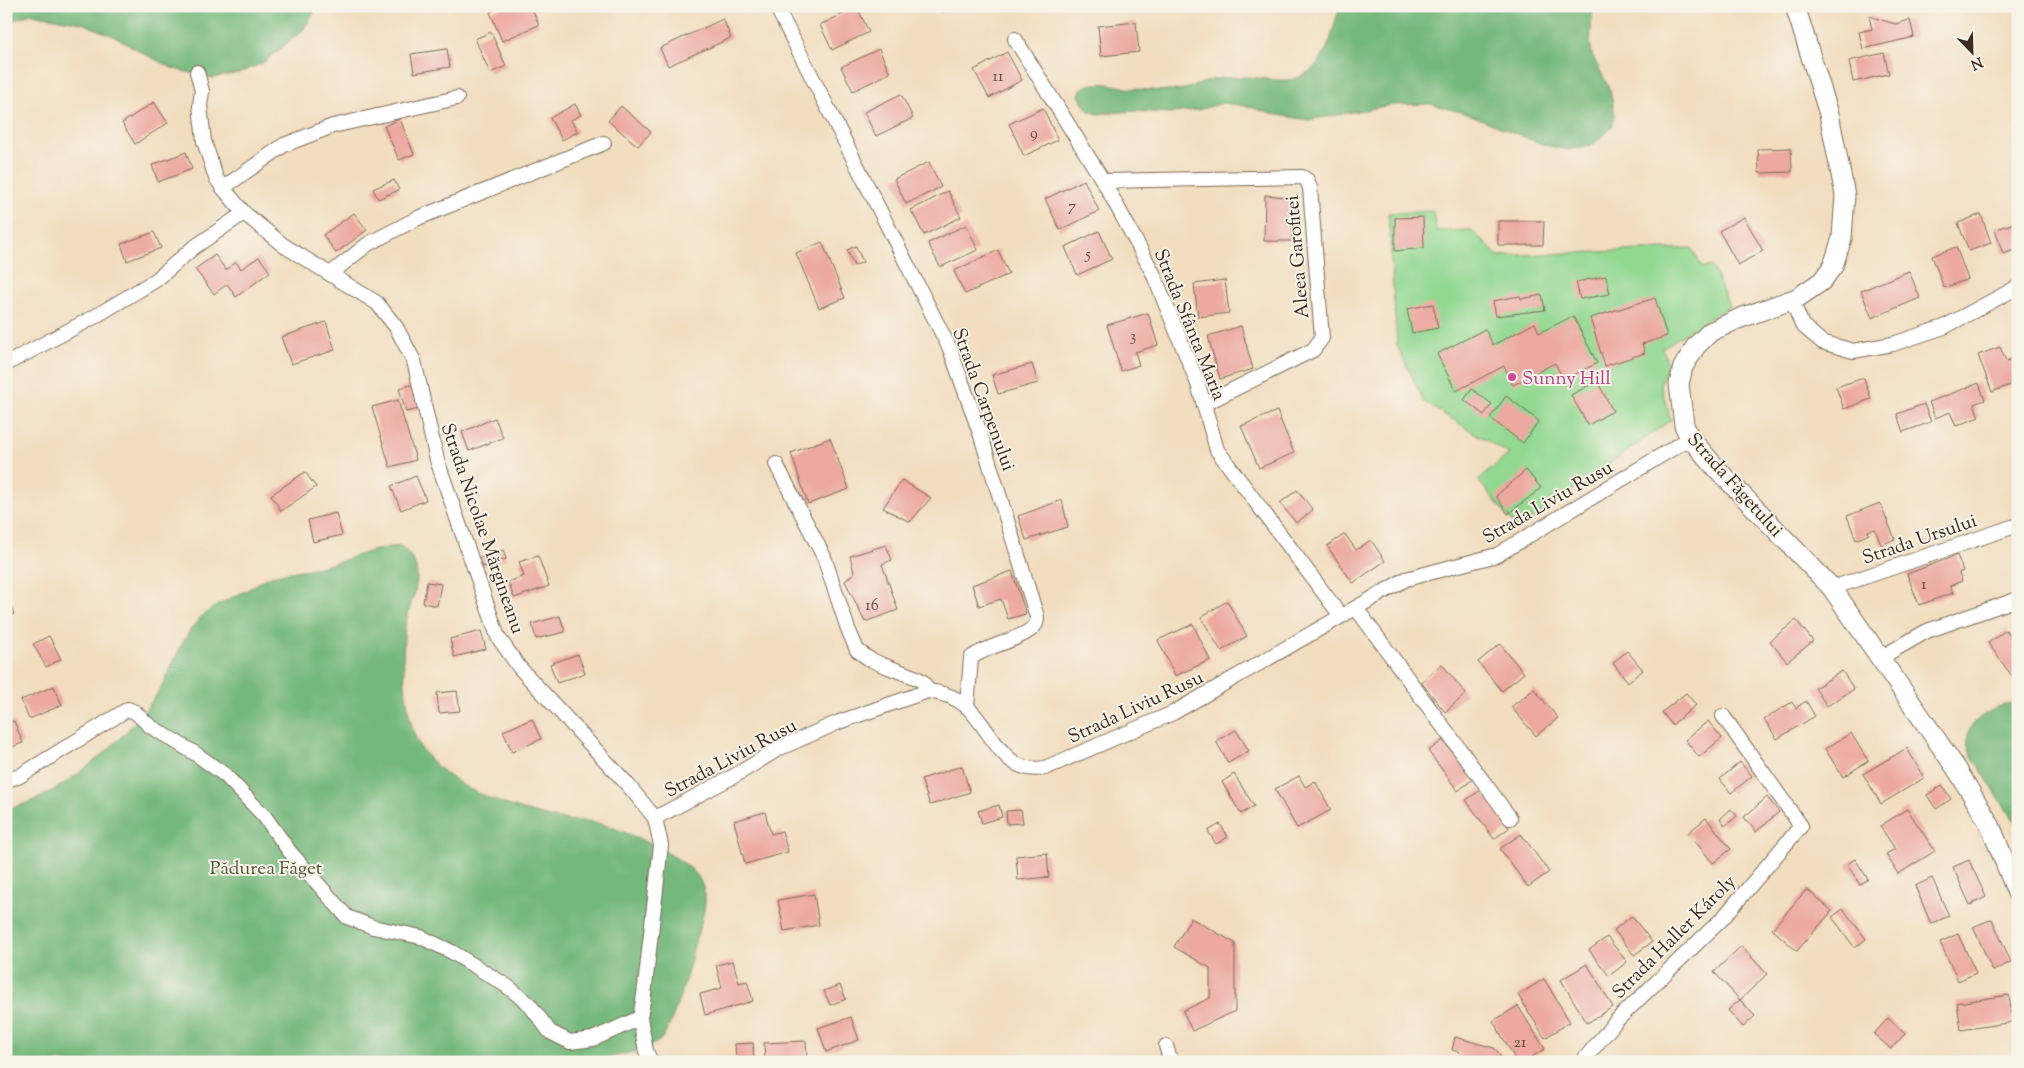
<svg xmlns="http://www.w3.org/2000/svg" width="2024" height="1068" viewBox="0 0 2024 1068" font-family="'Sorts Mill Goudy',serif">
<rect width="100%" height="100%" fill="#f7f3e8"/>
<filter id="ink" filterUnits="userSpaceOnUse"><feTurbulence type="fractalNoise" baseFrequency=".02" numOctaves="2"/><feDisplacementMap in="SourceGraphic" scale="10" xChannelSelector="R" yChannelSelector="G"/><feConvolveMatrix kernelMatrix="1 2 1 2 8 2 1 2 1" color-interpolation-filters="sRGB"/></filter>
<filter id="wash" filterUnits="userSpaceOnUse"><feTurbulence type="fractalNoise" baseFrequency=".0096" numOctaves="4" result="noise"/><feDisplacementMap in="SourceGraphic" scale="20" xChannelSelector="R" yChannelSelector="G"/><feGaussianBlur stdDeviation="1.12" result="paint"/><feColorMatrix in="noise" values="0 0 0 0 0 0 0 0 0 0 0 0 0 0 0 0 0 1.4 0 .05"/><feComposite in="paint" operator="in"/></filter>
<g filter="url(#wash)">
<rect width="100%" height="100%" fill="#f2ddbf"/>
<polygon fill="#92d891" stroke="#668158" points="1433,211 1436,231 1472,230 1498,256 1692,248 1702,268 1712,266 1729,306 1662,348 1668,364 1660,384 1671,420 1518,529 1478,480 1509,454 1424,402 1397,345 1388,213"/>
<g fill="#75b87b" stroke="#58714c">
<polygon points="6,6 318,6 303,30 263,63 239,73 213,78 174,69 141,52 118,38 82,23 32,14 6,22"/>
<path d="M1340 6H1593L1590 41 1592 55 1610 90 1615 115 1612 127 1603 136 1593 144 1580 148 1568 150 1544 145 1471 115 1431 104 1391 105 1309 120 1272 114 1247 106 1223 103 1198 110 1172 113 1134 111 1097 114 1089 111 1083 103 1079 95 1081 89C1101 77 1116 88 1136 89 1152 90 1169 92 1185 89 1190 88 1195 85 1199 84 1212 79 1227 77 1241 77 1263 76 1287 87 1307 73 1330 58 1332 29 1340 6Z"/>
<path d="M401 546C407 552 415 559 416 568 420 585 411 601 407 617 399 644 405 726 421 748 443 779 479 796 514 807 530 812 549 818 566 820 575 821 584 820 593 822 616 826 680 855 695 873 700 878 705 890 705 898 706 916 695 936 692 954 689 970 672 1025 663 1037 661 1040 656 1043 654 1044 636 1055 613 1054 595 1062H6V809C58 800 126 739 155 697 172 672 179 640 200 618 213 605 233 598 249 589 256 584 264 578 272 576 289 571 307 570 324 566 352 559 371 548 401 546Z"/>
<path d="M2018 701V825C2005 809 1994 791 1983 773 1978 765 1970 756 1968 746 1962 719 1998 706 2018 701Z"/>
</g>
<g id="blocks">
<g fill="#eca8a1">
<polygon points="504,6 531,6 539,25 502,41 490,12"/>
<polygon points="820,6 837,6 823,12"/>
<polygon points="939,6 954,6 942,12"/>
<polygon points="857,7 869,32 832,50 820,25"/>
<polygon points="1869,16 1895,24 1910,20 1914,37 1863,49 1859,32 1872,29"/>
<polygon points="723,19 731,38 668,66 660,48"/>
<polygon points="1136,22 1139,52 1101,56 1098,26"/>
<polygon points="491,32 506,66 490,73 475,39"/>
<polygon points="447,49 450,67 414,73 411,54"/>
<polygon points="879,49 890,73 853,91 841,67"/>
<polygon points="1007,52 1022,80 989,98 974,70"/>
<polygon points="1884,53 1889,74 1853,82 1849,61"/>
<polygon points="901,94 913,118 876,136 864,112"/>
<polygon points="154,102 168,123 135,144 122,123"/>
<polygon points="575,104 581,115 571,120 578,132 562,140 550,118"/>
<polygon points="621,106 651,132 638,146 608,121"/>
<polygon points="1043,108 1058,140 1024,156 1009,124"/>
<polygon points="400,119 414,154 399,160 384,126"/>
<polygon points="1791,148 1792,172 1759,173 1758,149"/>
<polygon points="186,152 192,169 158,182 152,165"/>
<polygon points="929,162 941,187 906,204 894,179"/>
<polygon points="394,180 399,190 378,199 373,189"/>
<polygon points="1084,180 1099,211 1060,230 1045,199"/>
<polygon points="948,191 961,217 924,235 911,210"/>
<polygon points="1265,195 1294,198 1292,241 1264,241"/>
<polygon points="354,213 367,230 336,253 323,235"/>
<polygon points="1981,214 1991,243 1969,251 1958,223"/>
<polygon points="1423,217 1424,248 1395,251 1395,218"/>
<polygon points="1744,217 1763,251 1738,265 1719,231"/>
<polygon points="1498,221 1544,221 1543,245 1498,245"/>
<polygon points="2018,222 2018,249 2003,254 1995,229"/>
<polygon points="966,225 978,250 940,267 928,243"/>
<polygon points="1099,231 1112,259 1077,275 1065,247"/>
<polygon points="154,232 161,248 127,261 121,244"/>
<polygon points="822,242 845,298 819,308 796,253"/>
<polygon points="856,246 863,262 854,266 847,250"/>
<polygon points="1956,247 1968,279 1944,288 1932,256"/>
<polygon points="998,250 1009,274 965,294 954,271"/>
<polygon points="215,255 226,270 236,262 241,269 259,257 270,272 236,297 227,284 214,294 195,269"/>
<polygon points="1909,271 1920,298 1872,318 1861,291"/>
<polygon points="1606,276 1610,294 1580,299 1576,282"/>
<polygon points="1225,280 1229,313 1198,317 1194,284"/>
<polygon points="1542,295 1545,310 1496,316 1493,301 1520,296 1521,299"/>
<polygon points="1655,298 1667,336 1642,344 1645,353 1605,366 1590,318"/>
<polygon points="1433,304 1438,328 1412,333 1407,309"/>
<polygon points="1148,313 1158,345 1135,352 1139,365 1121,371 1107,325"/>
<polygon points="1573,316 1597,363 1564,380 1555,363 1513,385 1504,366 1456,391 1437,354 1485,329 1493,345 1535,323 1539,333"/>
<polygon points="326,322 335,350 291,364 281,337"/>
<polygon points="1241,326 1253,369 1220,379 1208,336"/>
<polygon points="2000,347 2006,361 2018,357 2018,382 1992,392 1978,355"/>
<polygon points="1032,364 1038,383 998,394 992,375"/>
<polygon points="1864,378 1871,399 1844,409 1836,387"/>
<polygon points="1597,381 1613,411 1588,425 1571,395"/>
<polygon points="1979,383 1985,400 1974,404 1979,417 1956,426 1950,412 1935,418 1929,402"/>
<polygon points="412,385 419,409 406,412 399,388"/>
<polygon points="1472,389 1492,404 1484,415 1464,400"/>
<polygon points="1506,396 1539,421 1523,443 1490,418"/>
<polygon points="398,400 416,460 390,467 372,407"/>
<polygon points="1924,404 1931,422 1903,432 1897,414"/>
<polygon points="1277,411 1294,453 1259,468 1241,426"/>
<polygon points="495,418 503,438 469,451 462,432"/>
<polygon points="830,438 849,489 808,504 791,453"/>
<polygon points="1526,470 1541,488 1508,514 1496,496"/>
<polygon points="305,472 316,487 281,511 271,495"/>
<polygon points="416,476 426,500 401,510 391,486"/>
<polygon points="902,480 931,498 910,522 883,508"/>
<polygon points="1297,490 1313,510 1296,523 1280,503"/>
<polygon points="1062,500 1068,527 1026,540 1018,516"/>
<polygon points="1880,503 1895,539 1881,545 1875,529 1868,531 1869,534 1856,540 1847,516"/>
<polygon points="336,513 342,535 313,542 308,520"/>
<polygon points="1345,534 1356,550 1371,540 1385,561 1353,583 1327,546"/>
<polygon points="886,545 892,560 882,564 898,610 865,622 845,581 854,573 850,556"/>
<polygon points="503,550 506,559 479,568 477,559"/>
<polygon points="1957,555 1963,571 1959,573 1962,581 1950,586 1953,593 1919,605 1907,574"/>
<polygon points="538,556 549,586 514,598 508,582 524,576 519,562"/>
<polygon points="1012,571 1026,614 1008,619 1001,599 979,606 972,585"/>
<polygon points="427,582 441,584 437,606 423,603"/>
<polygon points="6,593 14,614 6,617"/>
<polygon points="1227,601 1247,636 1221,651 1201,617"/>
<polygon points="560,616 565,632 536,639 532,624"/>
<polygon points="1796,620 1813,641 1787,662 1770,641"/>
<polygon points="1193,624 1210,660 1175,676 1158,640"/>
<polygon points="2006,630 2018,646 2018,676 2014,679 1988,643"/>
<polygon points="481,631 486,649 454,657 450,639"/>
<polygon points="49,636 61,659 46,667 33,644"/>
<polygon points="1500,644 1524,673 1502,691 1478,662"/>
<polygon points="1627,651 1643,670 1628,682 1613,663"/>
<polygon points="578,654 585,673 557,683 550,664"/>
<polygon points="1442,664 1466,694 1445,712 1421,682"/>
<polygon points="1842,671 1854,689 1827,706 1815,688"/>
<polygon points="54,686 62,705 29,719 21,700"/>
<polygon points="1534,689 1558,718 1536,736 1511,707"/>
<polygon points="457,691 460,711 439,713 437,693"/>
<polygon points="1686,693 1696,705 1672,725 1662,712"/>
<polygon points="1806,701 1815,716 1777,739 1764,719 1792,702 1796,708"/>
<polygon points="532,719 541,739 512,752 503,731"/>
<polygon points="14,721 23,743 6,749 6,724"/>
<polygon points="1708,721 1722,738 1699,757 1685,740"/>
<polygon points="1236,730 1249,751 1228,763 1216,741"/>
<polygon points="1851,733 1868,761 1843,777 1825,749"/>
<polygon points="1443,740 1473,779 1458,791 1428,751"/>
<polygon points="1907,748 1924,778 1881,804 1863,774"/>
<polygon points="1740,762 1752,776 1731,793 1720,779"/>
<polygon points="962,766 970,792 930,805 921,779"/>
<polygon points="1234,774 1254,806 1241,814 1222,782"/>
<polygon points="1299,776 1305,787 1315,781 1331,810 1297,828 1275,789"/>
<polygon points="1942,785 1951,799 1936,809 1927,795"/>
<polygon points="1481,790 1509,828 1494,839 1466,800"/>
<polygon points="1767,797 1779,812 1756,832 1744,817"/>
<polygon points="999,805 1002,817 982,823 978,811"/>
<polygon points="1731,809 1737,816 1725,826 1720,819"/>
<polygon points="1907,809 1935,851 1898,874 1886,854 1895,849 1880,826"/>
<polygon points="1021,810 1023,823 1007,824 1006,811"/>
<polygon points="765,812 771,834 782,831 788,852 745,864 734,821"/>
<polygon points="1706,818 1731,849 1713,863 1688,833"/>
<polygon points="1220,824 1228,837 1216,844 1208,831"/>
<polygon points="1521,834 1549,872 1528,887 1500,849"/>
<polygon points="1047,853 1049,877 1018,880 1016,856"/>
<polygon points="1855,859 1868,879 1860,885 1847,864"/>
<polygon points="1969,860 1986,897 1970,905 1953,867"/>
<polygon points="1932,878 1949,916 1931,924 1915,886"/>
<polygon points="1807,889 1832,911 1797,951 1772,929"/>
<polygon points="814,894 819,925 784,931 778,900"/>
<polygon points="1843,909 1866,939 1855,948 1832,917"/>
<polygon points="1632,916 1652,942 1634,955 1614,930"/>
<polygon points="1191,918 1235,943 1235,1011 1192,1031 1183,1011 1210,998 1210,968 1174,947"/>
<polygon points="1992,919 2011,962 1993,971 1973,927"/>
<polygon points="1958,934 1976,973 1958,981 1940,942"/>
<polygon points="1607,937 1627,962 1609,976 1589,950"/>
<polygon points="1741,946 1767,974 1740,1000 1714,972"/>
<polygon points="733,961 739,983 747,981 753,1001 705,1015 700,994 722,988 716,965"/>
<polygon points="1587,964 1613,1007 1587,1023 1561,980"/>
<polygon points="1544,979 1570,1022 1545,1038 1518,995"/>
<polygon points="840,985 846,999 830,1005 824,991"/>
<polygon points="2009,995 2013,1022 1961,1030 1957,1003"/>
<polygon points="1740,1000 1755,1016 1743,1027 1728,1010"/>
<polygon points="1518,1006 1545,1049 1523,1062 1517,1062 1493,1021"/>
<polygon points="851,1017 859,1040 826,1052 818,1028"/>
<polygon points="1888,1018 1905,1034 1891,1049 1874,1034"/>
<polygon points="1455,1037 1494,1048 1499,1053 1502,1062 1465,1062 1463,1058 1459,1057 1460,1052 1452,1050"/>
<polygon points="806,1041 807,1061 765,1062 764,1043"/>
<polygon points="753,1043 754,1062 736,1062 735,1044"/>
</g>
</g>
</g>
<g filter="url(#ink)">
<use href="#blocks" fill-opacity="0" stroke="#7b6956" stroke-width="1"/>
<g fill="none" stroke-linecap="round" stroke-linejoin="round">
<g stroke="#7b6956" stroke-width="16">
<g id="minor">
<path d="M776 6 950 349 980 433 1037 617C1037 620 1037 623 1035 625 1028 638 985 646 971 658L967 707"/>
<polyline points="1015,39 1105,184 1153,273 1198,384 1217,450 1341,616"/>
<polyline points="197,72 202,91 200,106 204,141 216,178 223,188 244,213 283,245 377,303 396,327 414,361 437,460 498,637 519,667 628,785 655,818 661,845 644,995 640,1018 646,1051 651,1062"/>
<polyline points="1103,181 1302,177 1307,180 1310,188 1322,338 1313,350 1204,404"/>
<polyline points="223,188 284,145 333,126 457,98"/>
<polyline points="330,274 368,244 418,218 604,143"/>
<polyline points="1792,300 1802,325 1822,342 1853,351 1893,344 1944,327 2018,287"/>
<polyline points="6,364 94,317 156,280 193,248 244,213"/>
<polyline points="776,464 824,557 848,629 857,650 869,659 883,665 917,678 923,682 928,691"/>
<polyline points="1832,588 2018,525"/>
<polyline points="1356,608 1510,818"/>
<polyline points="1880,658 1927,631 2018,599"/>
<polyline points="6,779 18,777 128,709 135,712 150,726 196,754 225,775 265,817 290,852 347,917 373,927 421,937 452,952 507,986 529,1004 550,1032 570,1042 593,1039 640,1018"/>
<path d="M655 818 736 775 778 749 839 722 928 691C942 693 954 696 965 705 992 728 1002 776 1045 768L1173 713 1406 579 1497 555 1690 438"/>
<polyline points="1166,1046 1171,1062"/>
<polyline points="1582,1062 1616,1021 1723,918 1801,826 1723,716"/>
</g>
</g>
<g stroke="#7b6956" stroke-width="21">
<polyline id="secondary" points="1795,6 1829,114 1845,195 1842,238 1833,266 1822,281 1797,298 1738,319 1710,332 1696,346 1683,367 1679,384 1684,425 1690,438 1717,469 1832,588 1958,771 1990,825 2018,895"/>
</g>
<use href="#minor" stroke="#fff" stroke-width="14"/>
<use href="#secondary" stroke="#fff" stroke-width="19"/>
</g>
</g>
<circle fill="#d1479c" stroke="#f7f3e8" stroke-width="2" cx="1512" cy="377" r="5"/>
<g text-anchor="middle" stroke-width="4" stroke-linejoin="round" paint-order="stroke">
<g font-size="16" fill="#674a3f">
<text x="998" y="81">11</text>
<text x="1034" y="138">9</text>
<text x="1072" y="211">7</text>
<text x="1088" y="259">5</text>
<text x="1133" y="341">3</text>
<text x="1924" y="589">1</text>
<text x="872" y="610">16</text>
<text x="1520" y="1047">21</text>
</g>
<g font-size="19" fill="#3b2a1e" stroke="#f7f3e8">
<text transform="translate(1296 257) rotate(-95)" y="7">Aleea Garofitei</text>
<text transform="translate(1191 324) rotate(68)" y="7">Strada Sfânta Maria</text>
<text transform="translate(985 399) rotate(70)" y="7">Strada Carpenului</text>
<text transform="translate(1736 484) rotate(48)" y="7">Strada Făgetului</text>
<text transform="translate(1547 501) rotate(-30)" y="7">Strada Liviu Rusu</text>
<text transform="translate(484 528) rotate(71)" y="7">Strada Nicolae Mărgineanu</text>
<text transform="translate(1919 538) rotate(-19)" y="7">Strada Ursului</text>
<text transform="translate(1135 706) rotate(-25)" y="7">Strada Liviu Rusu</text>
<text transform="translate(730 757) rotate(-28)" y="7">Strada Liviu Rusu</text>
<text transform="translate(1673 936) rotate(-45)" y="7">Strada Haller Károly</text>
</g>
<g font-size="19" fill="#b23c85" stroke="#f7f3e8" text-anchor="start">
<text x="1522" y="384">Sunny Hill</text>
</g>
<g font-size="19" fill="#51563b" stroke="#f7f3e8">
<text x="266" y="874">Pădurea Făget</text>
</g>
</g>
<rect width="2024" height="1068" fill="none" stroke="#f7f3e8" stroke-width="25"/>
<g transform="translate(1972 52) rotate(157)" stroke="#f7f3e8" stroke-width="4" paint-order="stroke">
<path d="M0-4L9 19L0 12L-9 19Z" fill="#3b2a1e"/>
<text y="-8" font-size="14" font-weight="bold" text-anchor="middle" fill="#3b2a1e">N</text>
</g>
</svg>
